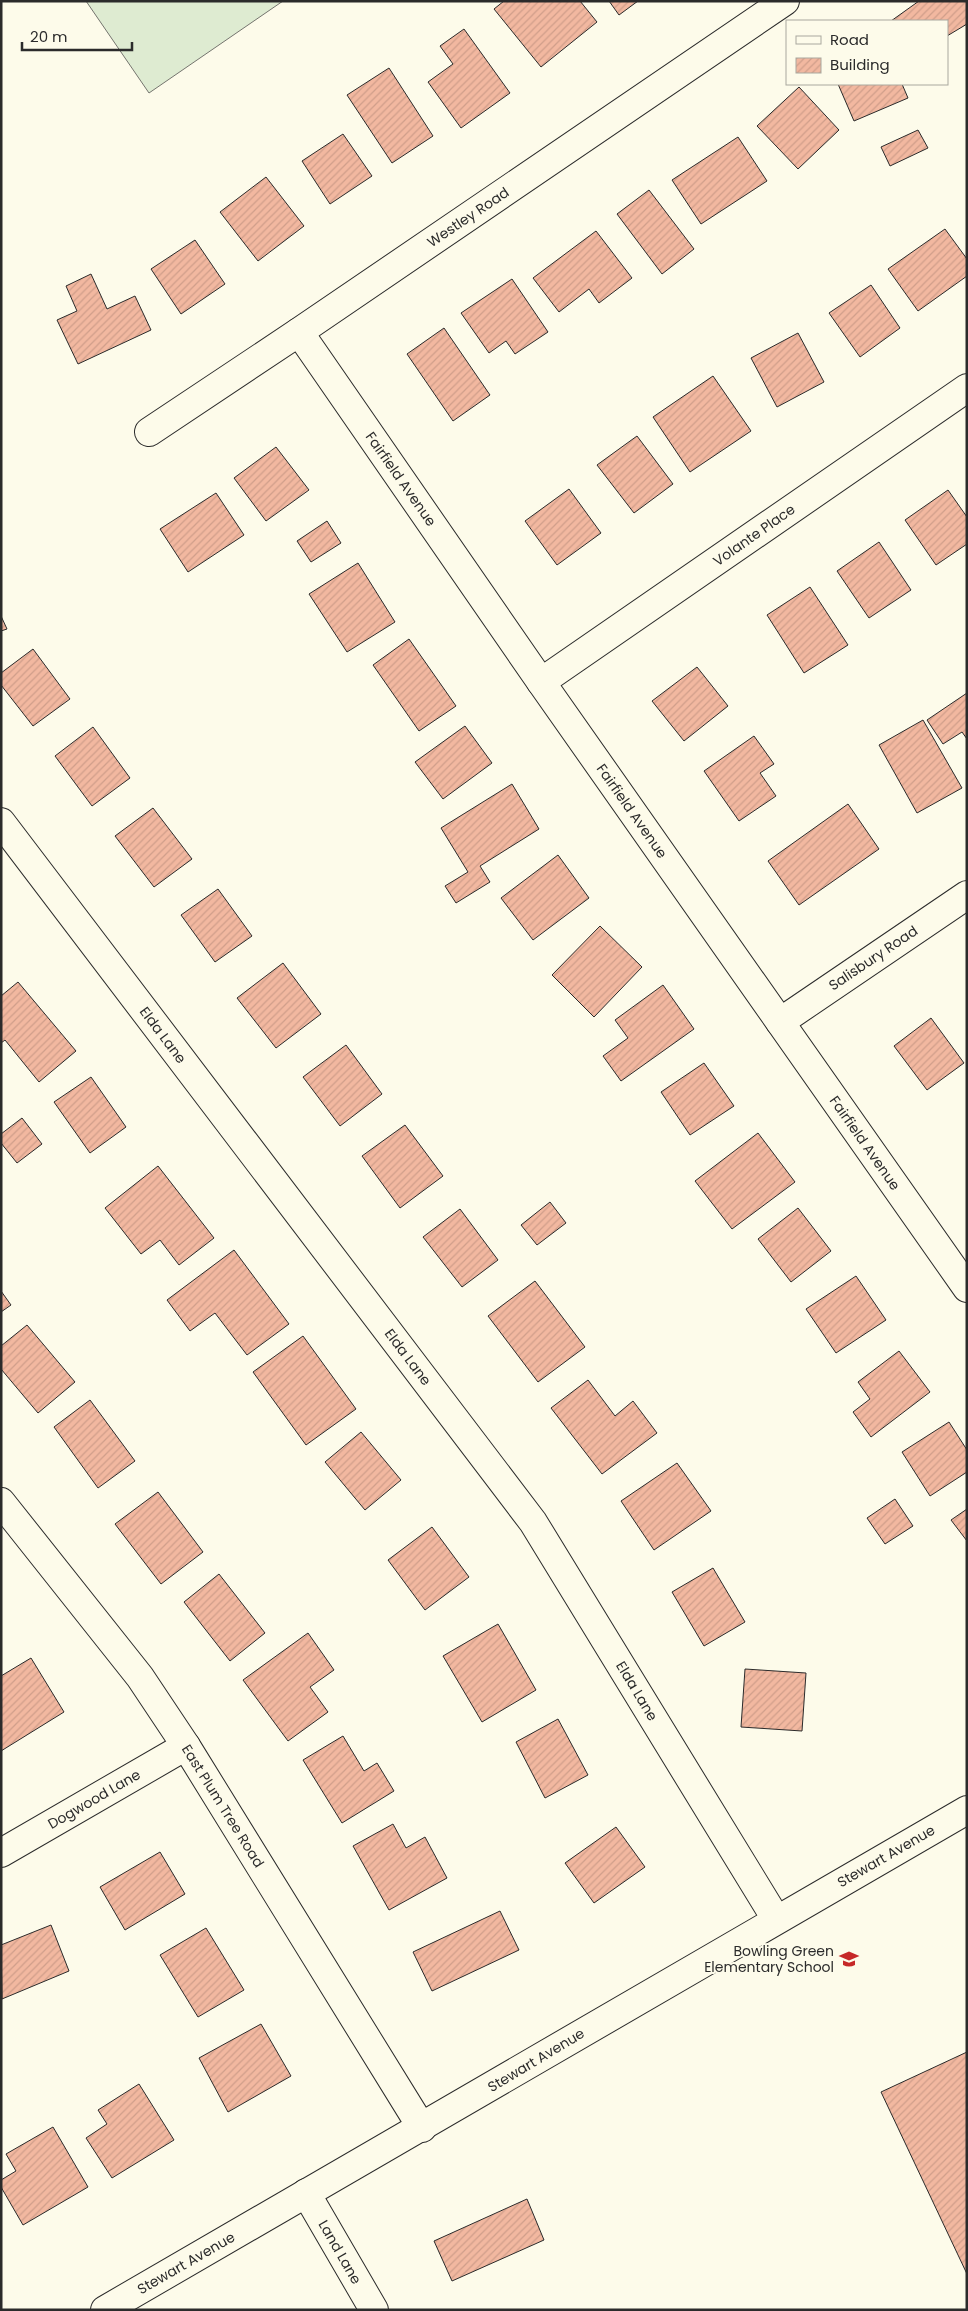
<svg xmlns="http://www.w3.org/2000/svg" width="968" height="2311" viewBox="0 0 968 2311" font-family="Poppins,sans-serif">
<defs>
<pattern id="building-hatch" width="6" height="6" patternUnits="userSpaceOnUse" patternTransform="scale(1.25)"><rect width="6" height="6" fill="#f2b8a0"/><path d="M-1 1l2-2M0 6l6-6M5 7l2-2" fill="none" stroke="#d09e8a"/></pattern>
</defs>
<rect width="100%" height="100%" fill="#fdfbea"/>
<polygon fill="#deebd1" stroke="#74746e" points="86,1 283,1 149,93"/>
<g fill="url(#building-hatch)" stroke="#2b2b2b">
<polygon points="504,1 580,1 597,22 541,67 494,9"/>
<polygon points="609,1 638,1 619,15"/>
<polygon points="919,1 967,1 967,24 947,36 947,21 891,21"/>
<polygon points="464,29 510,93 461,128 428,82 453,64 440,46"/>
<polygon points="389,68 433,136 392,163 347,95"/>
<polygon points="838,84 902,84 908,98 854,121"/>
<polygon points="799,87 839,130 798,169 757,126"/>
<polygon points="918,130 928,148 890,166 881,147"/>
<polygon points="343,134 372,176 330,204 302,161"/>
<polygon points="738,137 767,181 701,224 672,180"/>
<polygon points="266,177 304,226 258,261 220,212"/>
<polygon points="649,190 694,249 662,274 617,214"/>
<polygon points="945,229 967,259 967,276 918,311 888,269"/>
<polygon points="596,231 632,278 599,303 589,289 559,312 533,278"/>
<polygon points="195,240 225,284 181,314 151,269"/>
<polygon points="91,274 107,309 135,296 151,330 78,364 57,320 77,311 66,286"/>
<polygon points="512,279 548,332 515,354 506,341 489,353 461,313"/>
<polygon points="871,285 900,328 860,357 829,313"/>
<polygon points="444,328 490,395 453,421 407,354"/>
<polygon points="798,333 824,382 777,407 751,358"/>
<polygon points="713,376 751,431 690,472 653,417"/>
<polygon points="637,436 673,484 634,513 597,465"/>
<polygon points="276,447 309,490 266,521 234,478"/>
<polygon points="569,489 601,533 557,565 525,521"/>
<polygon points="948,490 967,517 967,544 936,565 905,520"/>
<polygon points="216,493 244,535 188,572 160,529"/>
<polygon points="327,521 341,543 311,562 297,541"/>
<polygon points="879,542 911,590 869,618 837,571"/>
<polygon points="358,563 395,622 347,652 309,594"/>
<polygon points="810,587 848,645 804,673 767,615"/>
<polygon points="1,616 7,629 1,631"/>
<polygon points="409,639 456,706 419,731 373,665"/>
<polygon points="33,649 70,699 33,726 1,685 1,673"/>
<polygon points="697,667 728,706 684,741 652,701"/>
<polygon points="967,693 967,739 962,732 943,744 927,720"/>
<polygon points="923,720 962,788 917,813 879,745"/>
<polygon points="465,726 492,763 443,799 415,762"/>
<polygon points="93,727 130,778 92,806 55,756"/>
<polygon points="754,736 774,764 760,773 776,796 739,821 704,771"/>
<polygon points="512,784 539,829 480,866 490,882 456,903 445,886 468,872 441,828"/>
<polygon points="848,804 879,849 799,905 768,861"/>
<polygon points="153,808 192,859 154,887 115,836"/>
<polygon points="558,855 589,898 533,940 501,898"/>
<polygon points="218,889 252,936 215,962 181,915"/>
<polygon points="600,926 642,967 594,1017 552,975"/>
<polygon points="283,963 321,1014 276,1048 237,998"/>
<polygon points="18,982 76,1051 39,1082 5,1040 1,1043 1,996"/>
<polygon points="663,985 694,1029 621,1081 603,1056 628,1038 615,1020"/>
<polygon points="931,1018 964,1063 927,1090 894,1046"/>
<polygon points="346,1045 382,1094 340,1126 303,1077"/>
<polygon points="704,1063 734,1106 690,1135 661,1092"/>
<polygon points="91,1077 126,1127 90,1153 54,1102"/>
<polygon points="22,1118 42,1144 17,1163 1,1143 1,1134"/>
<polygon points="405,1125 443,1176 400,1208 362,1156"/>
<polygon points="758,1133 795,1182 732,1229 695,1181"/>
<polygon points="158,1166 214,1238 179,1265 160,1240 141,1254 105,1208"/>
<polygon points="550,1202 566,1223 537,1245 521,1225"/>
<polygon points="798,1208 831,1251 791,1282 758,1239"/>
<polygon points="460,1209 498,1260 462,1287 423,1237"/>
<polygon points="234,1250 289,1324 247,1355 215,1313 190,1331 167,1300"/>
<polygon points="856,1276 886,1320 836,1353 806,1309"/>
<polygon points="535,1281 585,1347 538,1382 488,1316"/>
<polygon points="1,1291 11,1305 1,1312"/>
<polygon points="27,1325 75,1382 38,1413 1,1369 1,1346"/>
<polygon points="303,1336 356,1409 306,1445 253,1372"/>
<polygon points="899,1351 930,1392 871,1437 853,1412 870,1399 858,1382"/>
<polygon points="588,1380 615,1416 633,1401 657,1433 602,1474 551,1408"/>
<polygon points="90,1400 135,1461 98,1488 54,1427"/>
<polygon points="949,1422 967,1450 967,1472 930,1496 902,1452"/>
<polygon points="361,1432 401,1480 365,1510 325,1462"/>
<polygon points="677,1463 711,1511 654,1550 621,1501"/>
<polygon points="158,1492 203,1552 161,1584 115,1524"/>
<polygon points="895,1499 913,1526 885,1544 867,1518"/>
<polygon points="967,1509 967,1541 951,1520"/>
<polygon points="432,1527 469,1577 425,1610 388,1560"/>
<polygon points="713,1568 745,1622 704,1646 672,1592"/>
<polygon points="219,1574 265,1633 230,1661 184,1602"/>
<polygon points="498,1624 536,1690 482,1722 443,1656"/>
<polygon points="308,1633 334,1670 310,1687 328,1712 288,1741 243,1680"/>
<polygon points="31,1658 64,1712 1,1751 1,1676"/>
<polygon points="745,1669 806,1673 802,1731 741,1727"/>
<polygon points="558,1719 588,1775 545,1798 516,1742"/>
<polygon points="343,1736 364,1771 377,1763 394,1791 342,1823 303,1760"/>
<polygon points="393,1824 406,1848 425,1837 447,1878 389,1910 353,1846"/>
<polygon points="616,1827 645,1867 594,1903 565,1863"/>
<polygon points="160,1852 185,1894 125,1930 100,1887"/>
<polygon points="500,1911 519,1950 432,1991 413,1952"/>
<polygon points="51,1925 69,1971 2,1999 1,1945"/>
<polygon points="206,1928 244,1990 198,2017 160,1955"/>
<polygon points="261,2024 291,2076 228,2112 199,2058"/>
<polygon points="967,2052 967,2274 881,2092"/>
<polygon points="139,2084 174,2140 112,2178 86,2138 107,2124 98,2110"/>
<polygon points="53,2127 88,2187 23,2225 1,2187 1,2180 16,2171 6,2154"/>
<polygon points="527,2199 544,2240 452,2281 434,2241"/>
</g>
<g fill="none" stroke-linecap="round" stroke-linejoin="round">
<g stroke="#2b2b2b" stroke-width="30">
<g id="street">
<polyline points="299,332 541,682 967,1288"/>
<polyline points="149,432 299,332 785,1"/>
<polyline points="541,682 967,388"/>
<polyline points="1,822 533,1522 776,1919"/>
<polyline points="780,1022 967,895"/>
<polyline points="1,1502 140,1677 186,1746 422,2128"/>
<polyline points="1,1853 186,1746"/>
<polyline points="306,2193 374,2310"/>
</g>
</g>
<g stroke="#2b2b2b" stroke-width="30">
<polyline id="secondary" points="105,2310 967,1810"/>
</g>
<use href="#street" stroke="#fdfbea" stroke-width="28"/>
<use href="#secondary" stroke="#fdfbea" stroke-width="28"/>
</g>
<defs>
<g id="school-bare" transform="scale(1.5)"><path d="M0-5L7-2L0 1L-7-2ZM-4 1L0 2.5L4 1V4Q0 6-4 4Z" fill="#c62828" stroke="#fdfbea" stroke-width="2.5" paint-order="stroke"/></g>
</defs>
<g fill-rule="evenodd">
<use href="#school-bare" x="849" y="1959"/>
</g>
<g text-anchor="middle" stroke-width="4" stroke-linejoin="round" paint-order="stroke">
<g font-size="14" fill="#2b2b2b" stroke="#fdfbea">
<text transform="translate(468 217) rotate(-34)" y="5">Westley Road</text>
<text transform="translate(401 479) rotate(55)" y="5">Fairfield Avenue</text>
<text transform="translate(754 535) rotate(-35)" y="5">Volante Place</text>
<text transform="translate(632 811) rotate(55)" y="5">Fairfield Avenue</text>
<text transform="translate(873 958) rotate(-34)" y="5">Salisbury Road</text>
<text transform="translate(163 1035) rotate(53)" y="5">Elda Lane</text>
<text transform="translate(865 1143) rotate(55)" y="5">Fairfield Avenue</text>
<text transform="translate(408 1357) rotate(53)" y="5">Elda Lane</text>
<text transform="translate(637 1691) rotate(59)" y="5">Elda Lane</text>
<text transform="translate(94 1799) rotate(-30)" y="5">Dogwood Lane</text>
<text transform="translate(223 1806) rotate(58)" y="5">East Plum Tree Road</text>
<text transform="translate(886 1856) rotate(-30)" y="5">Stewart Avenue</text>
<text transform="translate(536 2060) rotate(-31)" y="5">Stewart Avenue</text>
<text transform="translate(340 2252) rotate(60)" y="5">Land Lane</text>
<text transform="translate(186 2263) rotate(-30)" y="5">Stewart Avenue</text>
</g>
<g font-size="14" fill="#2b2b2b" stroke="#fdfbea" text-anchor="end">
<text x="834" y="1956">Bowling Green<tspan x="834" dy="16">Elementary School</tspan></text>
</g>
</g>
<rect width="968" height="2311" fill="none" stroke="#2b2b2b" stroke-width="5"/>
<rect x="786" y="20" width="162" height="65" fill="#fdfbea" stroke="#a9a89e"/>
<rect x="796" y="36" width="25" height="8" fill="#fdfbea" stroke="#a9a89e"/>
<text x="830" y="45" font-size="15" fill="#2b2b2b">Road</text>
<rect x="796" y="58" width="25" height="15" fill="url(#building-hatch)" stroke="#a9a89e"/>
<text x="830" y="70" font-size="15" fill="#2b2b2b">Building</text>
<path d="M22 42v8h110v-8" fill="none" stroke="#2b2b2b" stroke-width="2.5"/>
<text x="30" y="42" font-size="15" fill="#2b2b2b" stroke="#fdfbea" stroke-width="4" paint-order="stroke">20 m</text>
</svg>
